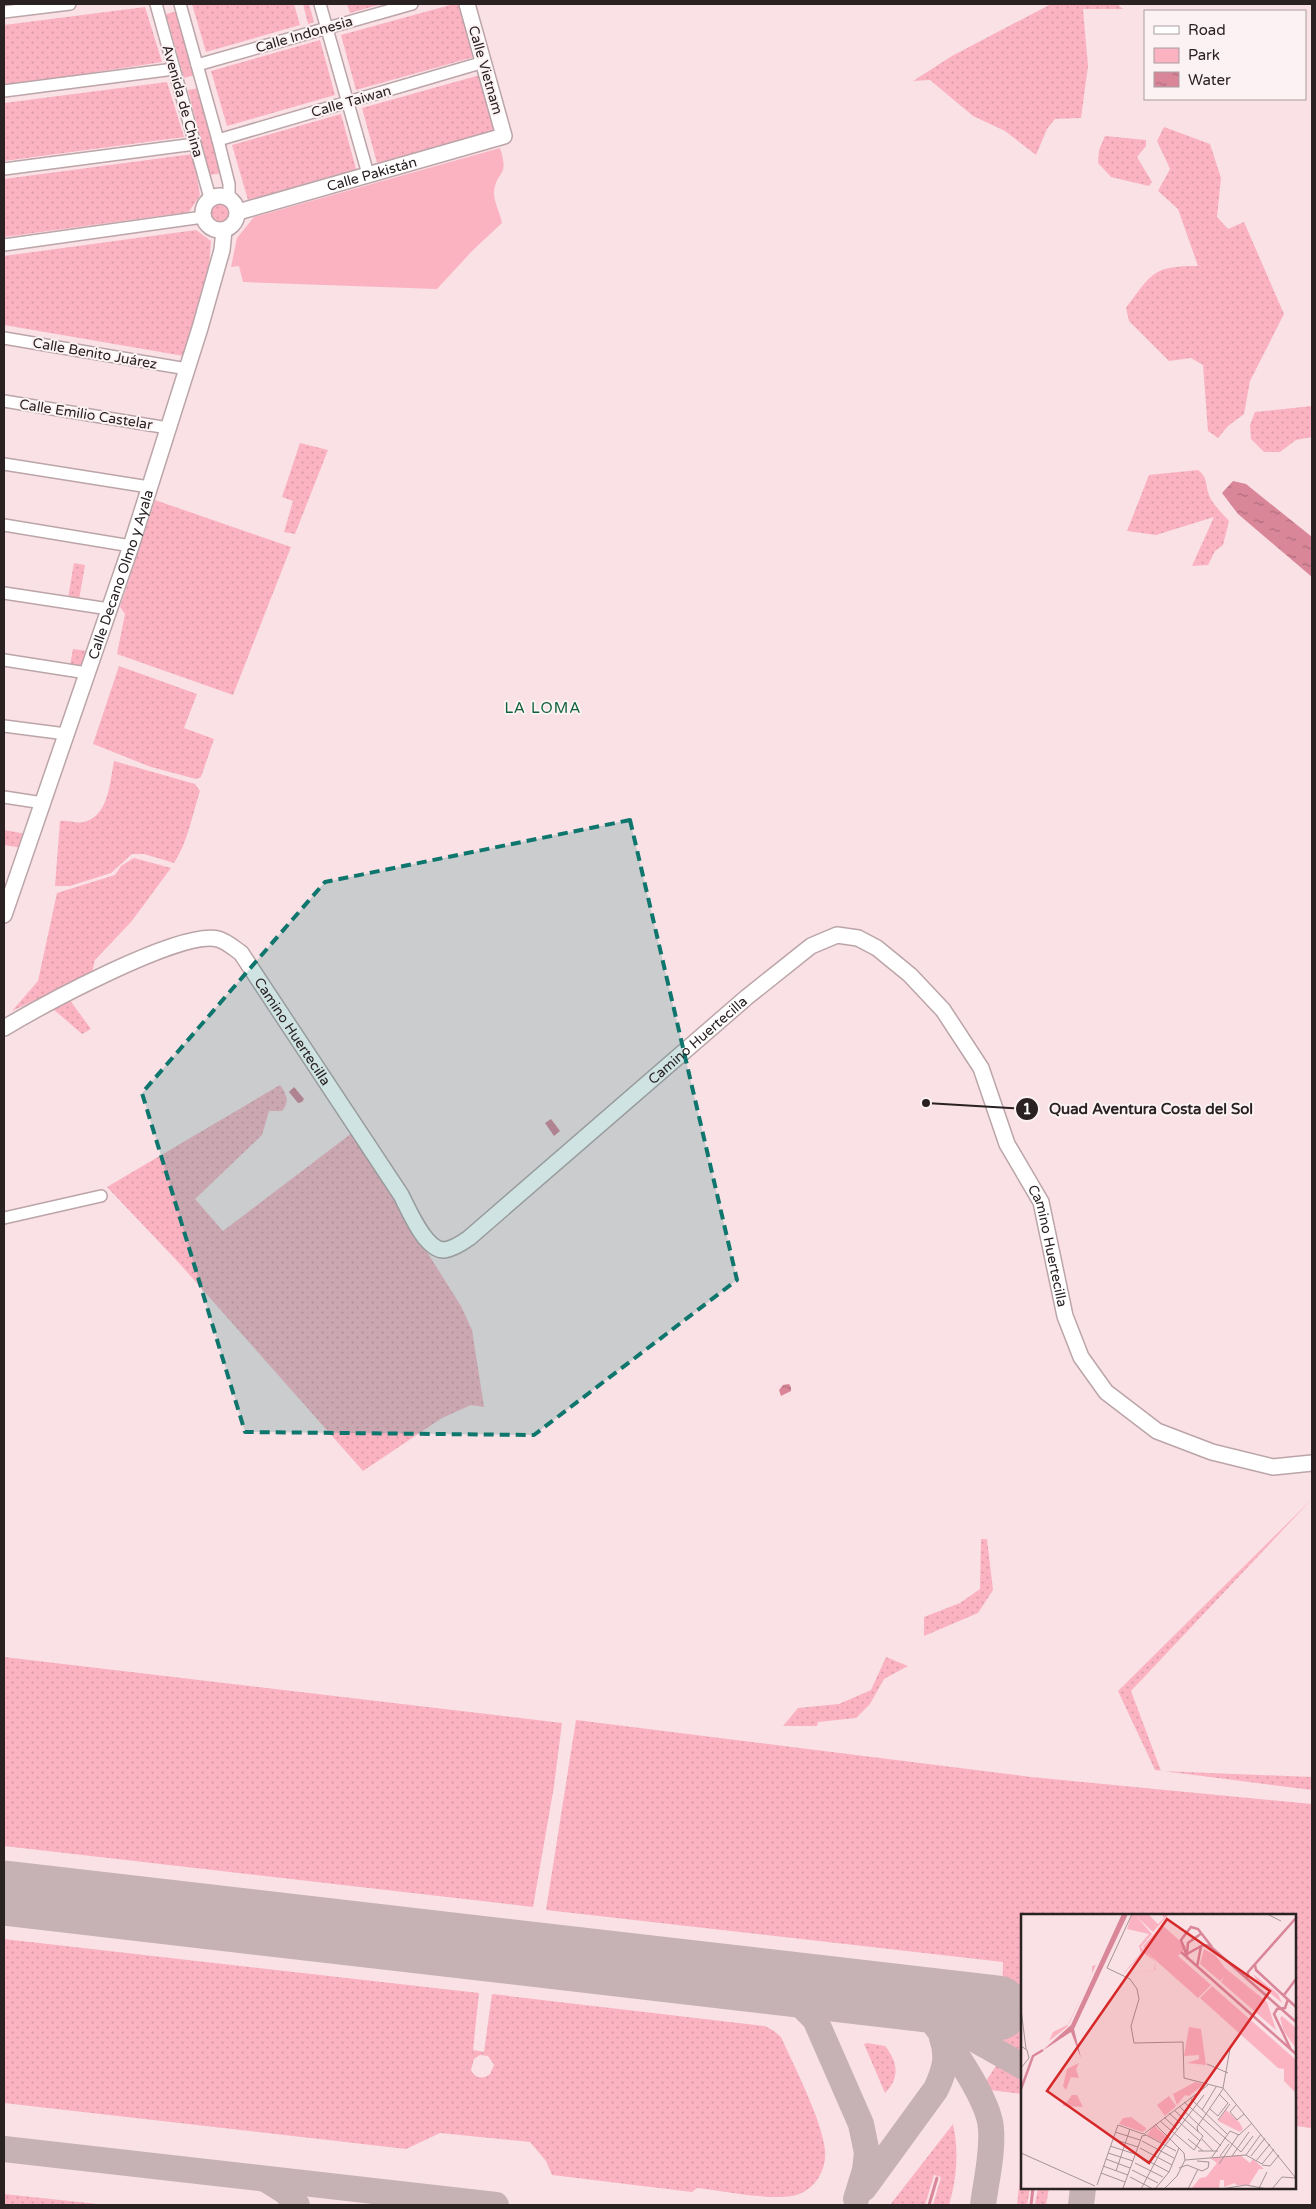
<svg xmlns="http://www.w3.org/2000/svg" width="1316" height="2209" viewBox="0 0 1316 2209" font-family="'Varela Round',sans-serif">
<defs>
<pattern id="grass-dots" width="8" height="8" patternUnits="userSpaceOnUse" patternTransform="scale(1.25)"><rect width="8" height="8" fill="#fbb3c2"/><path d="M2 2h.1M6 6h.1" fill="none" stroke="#d79aa6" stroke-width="1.8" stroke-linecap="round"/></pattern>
<pattern id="water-ripples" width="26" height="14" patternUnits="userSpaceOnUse" patternTransform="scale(1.25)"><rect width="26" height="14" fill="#d98699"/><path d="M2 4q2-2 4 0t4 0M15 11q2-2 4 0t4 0" fill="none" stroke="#b06d7c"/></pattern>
</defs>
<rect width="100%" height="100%" fill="#f9e1e5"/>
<g fill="url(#grass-dots)" fill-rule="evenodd">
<polygon points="192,4 294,4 300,25 206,52"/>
<polygon points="303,4 309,4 314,22 308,24"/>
<polygon points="347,4 382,4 350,13"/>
<polygon points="454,4 459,4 474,57 356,90 341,35"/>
<polygon points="1051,4 1117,4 1123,9 1083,9 1088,66 1081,118 1055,119 1047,129 1036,155 1005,131 973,116 930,80 913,81 952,56"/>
<polygon points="145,7 162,62 4,86 4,25"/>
<polygon points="178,11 195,75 184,78 166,14"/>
<polygon points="320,40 335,95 227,126 211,71"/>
<polygon points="480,75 495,130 377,163 362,108"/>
<polygon points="167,82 184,137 4,161 4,103"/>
<polygon points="199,88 222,173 210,175 188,90"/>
<polygon points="341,114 356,169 248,200 232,145"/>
<path d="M1164 127 1210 144 1221 178 1217 217 1228 229 1244 222 1284 314 1250 381 1244 414 1228 426 1218 438 1208 431 1203 365 1191 358 1169 361 1129 321 1126 308C1152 273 1153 266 1198 266L1178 209 1158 191 1170 169 1157 141Z"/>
<polygon points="1105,136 1146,140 1146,146 1137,157 1152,182 1149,186 1111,177 1098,163 1099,150"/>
<polygon points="193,154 200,195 189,212 4,237 4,179"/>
<circle cx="219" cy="214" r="10"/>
<polygon points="196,230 211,241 208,279 184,356 4,325 4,256"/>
<polygon points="1312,406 1312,437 1296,440 1280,452 1264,452 1251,439 1250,425 1255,412"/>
<polygon points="300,443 328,450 295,534 284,532 293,501 282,497"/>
<path d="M1198 470C1208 477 1205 485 1209 495 1212 504 1223 514 1229 521L1223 545 1215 551 1208 565 1192 566 1214 517 1156 535 1127 531 1149 475Z"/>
<polygon points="155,500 291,547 233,695 117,654 125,614 120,607"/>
<polygon points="74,563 85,565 79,600 68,598"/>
<polygon points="73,649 88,651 83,668 70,666"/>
<polygon points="119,666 197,694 184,728 214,739 201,777 196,779 151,767 93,744"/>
<path d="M114 761 195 784 200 791C192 815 188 842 174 863L144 854H132L111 873 70 886H55L60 821C68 820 77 824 84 822 109 816 110 781 114 761Z"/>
<polygon points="4,830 27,834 22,848 4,845"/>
<polygon points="134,858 171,868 131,922 95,960 92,973 12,1011 38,981 57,893 115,875 121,866"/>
<polygon points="69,999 91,1029 82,1034 52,1008"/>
<path d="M280 1085C287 1095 290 1101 282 1111H269L262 1135 195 1199 223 1231 352 1133 461 1306 472 1330 484 1407 471 1405 442 1418 363 1471 179 1263 107 1187Z"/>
<polygon points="1312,1499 1131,1691 1161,1771 1312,1777 1312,1790 1155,1770 1118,1691"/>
<polygon points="981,1539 987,1539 993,1590 978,1613 924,1636 924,1617 960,1603 980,1589"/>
<polygon points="4,1657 562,1723 554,1786 533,1907 4,1846"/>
<polygon points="886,1657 908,1666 884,1679 870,1704 856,1718 818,1722 817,1726 783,1726 798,1708 839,1704 871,1690"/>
<polygon points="576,1720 1031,1777 1312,1804 1312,2128 1295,2126 1295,1915 1022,1915 1022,2094 981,2089 1001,2058 1003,1962 546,1910"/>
<path d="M4 1939 479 1993 473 2050 484 2052 492 1994 765 2026 774 2031 781 2037C794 2066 822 2120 825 2150 827 2171 814 2192 792 2196 764 2200 726 2191 697 2188L692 2192 552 2175 546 2161 530 2142 440 2133 406 2149 4 2103ZM480 2055 488 2056 494 2065 490 2074C483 2080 475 2078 471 2070L474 2059Z"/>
<path d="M867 2043 885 2046C898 2062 900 2078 885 2093L864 2044Z"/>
<path d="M953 2124C959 2150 957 2179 949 2205H933L941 2177 934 2175 925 2205H890Z"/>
<polygon points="1022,2160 1022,2188 1030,2188 1027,2205 1017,2205"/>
<polygon points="1038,2188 1049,2188 1046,2205 1035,2205"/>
<polygon points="4,2194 107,2205 4,2205"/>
</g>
<path fill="#fbb3c2" d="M500 148C510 179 496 169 494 193 494 202 500 213 502 223L473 250 437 289 243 282 239 266 231 267 237 238 254 217Z"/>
<g fill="url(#water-ripples)">
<polygon points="1233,481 1246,484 1312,537 1312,577 1238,514 1222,493"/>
<polygon points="294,1087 304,1099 302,1102 298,1103 289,1092"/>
<polygon points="551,1119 560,1131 554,1136 545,1123"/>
<polygon points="789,1384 791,1387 791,1391 781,1396 779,1390 783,1385"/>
</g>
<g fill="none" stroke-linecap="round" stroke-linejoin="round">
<g stroke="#d98699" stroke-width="3">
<polyline points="929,2205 937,2178"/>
<polyline points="1031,2205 1033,2188"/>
</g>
<g stroke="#c6b2b4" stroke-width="26">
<polyline points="773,1982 792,1996 815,2019 861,2124 867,2153 865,2170 856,2199"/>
<polyline points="899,1997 1022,2066"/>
<path d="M924 2011C944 2035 990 2099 991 2129 993 2154 986 2181 983 2205"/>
<polyline points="4,2149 496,2205"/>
<polyline points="267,2180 286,2192 297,2205"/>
<path d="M864 2188 936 2089C944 2072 949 2057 942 2038"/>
<polyline points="1081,2205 1083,2188"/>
</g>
<polyline stroke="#c6b2b4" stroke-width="65" points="4,1893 997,2008"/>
<g stroke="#bba5a9" stroke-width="14">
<g id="street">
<polyline points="156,4 210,198"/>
<polyline points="180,4 218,140 229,184 229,198"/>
<polyline points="320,4 368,174"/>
<polyline points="4,12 70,4"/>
<polyline points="197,65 412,4"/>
<polyline points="4,91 174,69"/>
<polyline points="218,140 484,62"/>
<polyline points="4,169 195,144"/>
<polyline points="4,245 203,217"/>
<polyline points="4,338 187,369"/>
<polyline points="4,401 168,428"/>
<polyline points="4,464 149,487"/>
<polyline points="4,525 131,546"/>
<polyline points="4,593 109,609"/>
<polyline points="4,660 87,673"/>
<polyline points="4,726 66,734"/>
<polyline points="4,797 43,803"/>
<polyline points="4,1218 101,1196"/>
</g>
</g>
<g stroke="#bba5a9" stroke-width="18">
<g id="secondary">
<circle cx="220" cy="213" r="17"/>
<path id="s1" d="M238 212 504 136 467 4"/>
<path id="s2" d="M4 915 131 546 200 328 222 250 224 230"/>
<path id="s3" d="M4 1028C41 1006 181 929 218 939 226 941 235 949 241 953L401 1195C409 1210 425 1250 444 1250 453 1249 462 1243 469 1238L747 997 811 946 837 935 858 938 877 948 910 975 943 1010 981 1068 1007 1144 1041 1202 1065 1316 1081 1357 1106 1392 1157 1431 1212 1452 1273 1467 1312 1463"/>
</g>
</g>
<use href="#street" stroke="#fff" stroke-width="11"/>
<use href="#secondary" stroke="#fff" stroke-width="15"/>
</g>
<path fill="#0f766e" fill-opacity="0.2" stroke="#0f766e" stroke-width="4" stroke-dasharray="10 6" stroke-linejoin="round" d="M630 820 737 1280 534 1435 245 1432 142 1093 325 882Z"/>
<g text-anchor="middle" stroke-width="4" stroke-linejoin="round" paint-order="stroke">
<g font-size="14" fill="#292122" stroke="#fcf2f4">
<text transform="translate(304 34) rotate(-16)" y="5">Calle Indonesia</text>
<text transform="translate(486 70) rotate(74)" y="5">Calle Vietnam</text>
<text transform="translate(183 101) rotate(74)" y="5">Avenida de China</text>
<text transform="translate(351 101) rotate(-16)" y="5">Calle Taiwan</text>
<text dy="5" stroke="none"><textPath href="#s1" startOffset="139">Calle Pakistán</textPath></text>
<text transform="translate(95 353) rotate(10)" y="5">Calle Benito Juárez</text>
<text transform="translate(86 414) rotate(9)" y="5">Calle Emilio Castelar</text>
<text dy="5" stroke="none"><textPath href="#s2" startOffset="360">Calle Decano Olmo y Ayala</textPath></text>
<text dy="5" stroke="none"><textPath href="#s3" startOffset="355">Camino Huertecilla</textPath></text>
<text dy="5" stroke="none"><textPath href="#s3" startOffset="954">Camino Huertecilla</textPath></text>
<text dy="5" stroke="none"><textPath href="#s3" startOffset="1524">Camino Huertecilla</textPath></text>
</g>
<g font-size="15" letter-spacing="1" fill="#0e6038" stroke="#fcf2f4">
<text x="543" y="713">LA LOMA</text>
</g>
</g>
<g transform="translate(1021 1914)">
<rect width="275" height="275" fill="#f9e1e5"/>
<path d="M111 0H127L137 10 143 4 140 0H148L132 18 115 2 131 20 120 33 135 48 134 56 104 61 133 56 135 48 123 39 101 61 120 39 118 32 128 20 106 15ZM141 11 166 33 157 42 190 71 177 84 123 36 122 32ZM183 35 194 41 204 54 246 88 255 116 200 68 203 63 199 67 179 50ZM75 51 46 113 28 127 32 118 48 110 71 59V52ZM232 60 257 80 261 89 238 70ZM191 72 275 146V179L263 167V155L257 154 179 84ZM261 102 275 114V134L263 118 259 104ZM168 113 180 115 185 151 166 149 178 145V141L163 142ZM58 149 55 155 58 164 50 163 45 176 42 172 46 155ZM174 168 183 170 168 182 164 181 156 191 152 180ZM51 181H56L62 193 42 192V187L45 189ZM148 182 155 192 144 202 136 191ZM133 211 148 225 144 230 126 221ZM219 241 229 249 232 245 243 255H238L228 271H215L214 269 203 273V266H199L198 275H170L179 264 185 263 196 249 189 244Z" fill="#fbb3c2"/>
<path d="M205 196 218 208 222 215 219 218 197 207ZM110 203 125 214V216L121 218 98 210 102 204Z" fill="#fbb3c2"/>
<path d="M101 0H107L53 115 60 144 50 118 21 137 50 111Z" fill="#d98699"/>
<path fill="none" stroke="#d98699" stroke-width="2.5" d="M160 38 275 140M166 39 167 29 181 19M166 40 182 31 189 32 275 108M167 45 160 26 170 13 177 15 191 33M234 51 235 56 275 93M176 53 180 32M226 64 227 58 275 4M263 81 275 65M267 85 264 94 256 95 253 100 270 136M0 175 12 142 22 136"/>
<path fill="none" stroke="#a69497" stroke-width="1" d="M111 0 86 54 109 65 116 75 118 85 110 112 113 129 162 128 163 164 202 174 274 263M246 0 260 7M0 95 5 135M0 132 6 136 8 144 0 154M186 150 207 159M202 174 209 135M169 184 207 221M163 188 220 238M215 191 209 198 216 206 223 200M158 192 200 232M189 195 197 202 207 189 198 180M181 196 195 173M148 199 179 227M143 203 157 216M197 206 209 190M139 207 173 236 182 222 153 196M134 210 163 239 164 246M94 218 119 226M177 218 176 213 202 175M124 219 187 171M125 221 155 237M92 225 117 233M167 225 182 237M181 225 192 237M121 227 153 244M89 232 114 240M119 234 151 251M177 237H197M220 238 232 222M0 239 74 272M87 239 112 247M116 241 148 258M225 241 240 220M199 242 208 230M211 242 228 218M230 242 244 224M191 243 209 217 218 221 231 209M85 245 109 254M235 247 249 230M114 249 142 263M198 250 218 220M241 251 249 252 258 241M82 252 107 261M158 254 166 251 181 257 187 254 188 248 176 247M111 256 137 269M95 257 109 215M80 259 104 268M109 263 132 275M76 271 97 211 122 220M102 274 121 222 125 221 122 219M238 274 246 258M120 275 140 237 183 181M134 275 148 258 158 234M143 275 156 262 164 246 225 241 241 250 253 235M167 275 177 255M200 275 225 271 246 275M251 275 261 263 275 264"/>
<path fill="#d62828" fill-opacity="0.15" stroke="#d62828" stroke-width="2.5" d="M146 5 249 77 128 249 26 177Z"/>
<rect width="275" height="275" fill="none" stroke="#292122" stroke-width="2.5"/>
</g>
<path fill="none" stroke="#292122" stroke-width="2" d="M926 1103L1027 1109"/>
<g fill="#292122" stroke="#fcf2f4" stroke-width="2">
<circle cx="926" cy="1103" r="5"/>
<circle cx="1027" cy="1109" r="12"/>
</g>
<g font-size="15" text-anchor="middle" font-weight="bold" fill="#fff">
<text x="1027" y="1114">1</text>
</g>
<g font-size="15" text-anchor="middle" font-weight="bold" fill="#292122" stroke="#fcf2f4" stroke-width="4" stroke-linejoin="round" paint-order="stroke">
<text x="1151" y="1114">Quad Aventura Costa del Sol</text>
</g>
<rect width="1316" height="2209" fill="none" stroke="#292122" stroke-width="10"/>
<rect x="1144" y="10" width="162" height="90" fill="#fcf2f4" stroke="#a89ea0"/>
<rect x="1154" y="26" width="25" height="8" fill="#ffffff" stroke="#a89ea0"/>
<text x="1188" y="35" font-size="15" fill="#292122">Road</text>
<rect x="1154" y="48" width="25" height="15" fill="#fbb3c2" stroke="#a89ea0"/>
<text x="1188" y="60" font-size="15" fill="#292122">Park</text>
<rect x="1154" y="72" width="25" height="15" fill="url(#water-ripples)" stroke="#a89ea0"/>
<text x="1188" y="85" font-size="15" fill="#292122">Water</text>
</svg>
